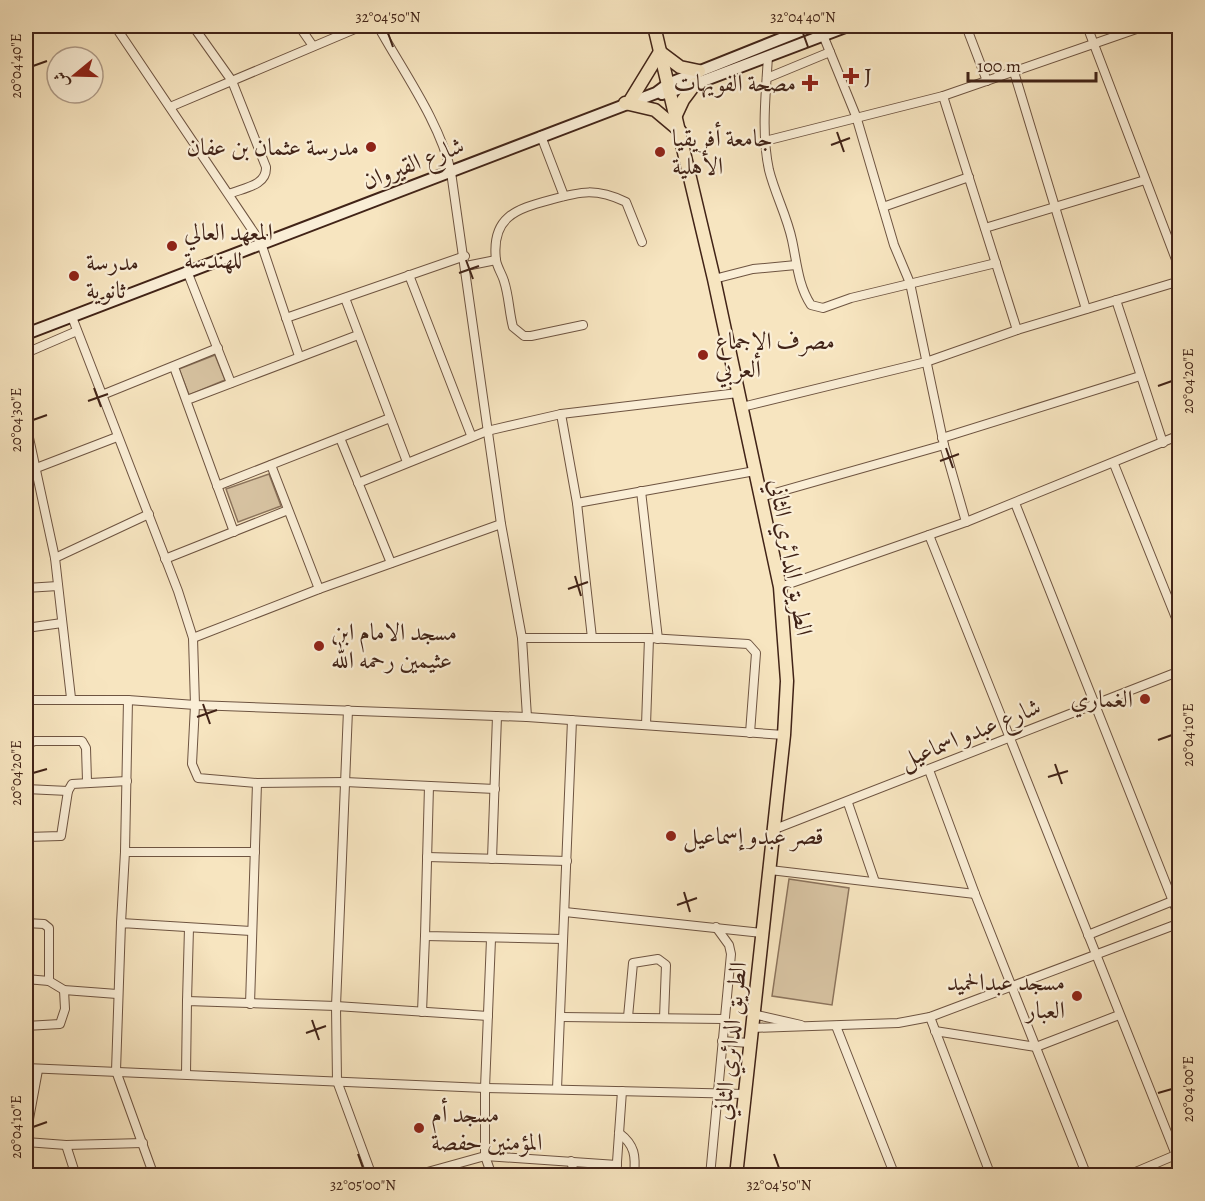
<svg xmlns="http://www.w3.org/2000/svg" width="1205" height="1201" viewBox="0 0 1205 1201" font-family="Alegreya,Amiri,serif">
<rect width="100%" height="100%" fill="#f7e5c0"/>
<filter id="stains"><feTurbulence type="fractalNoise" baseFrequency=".00333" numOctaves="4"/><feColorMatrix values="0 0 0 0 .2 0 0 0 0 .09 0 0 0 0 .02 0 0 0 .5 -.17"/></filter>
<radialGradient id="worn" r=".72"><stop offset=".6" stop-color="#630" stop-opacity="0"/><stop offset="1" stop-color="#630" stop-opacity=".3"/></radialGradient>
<g fill="#d8c4a3" stroke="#8c745d" stroke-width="1.5">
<polygon points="215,355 225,380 189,395 179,369"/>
<polygon points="269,474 281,506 238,522 226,489"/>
<polygon points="789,879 849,888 832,1005 772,996"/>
</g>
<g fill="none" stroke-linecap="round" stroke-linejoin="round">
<g stroke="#6e5441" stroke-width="10">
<g id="street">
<polyline points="115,26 261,243 299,356"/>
<path d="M193 26 232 81 266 167C267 186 243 188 229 194"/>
<polyline points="299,26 313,46"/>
<path d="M378 26C402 70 440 122 451 172L501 524 522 638 527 717"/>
<polyline points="966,26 987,81"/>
<polyline points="1087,26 1180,270"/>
<polyline points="823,35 856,116 894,245 910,283 944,445 966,522"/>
<path d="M768 56C766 93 761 133 769 170 775 194 787 216 792 240 797 263 798 285 811 305L823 308 851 298 996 263"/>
<polyline points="1014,72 1086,309"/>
<polyline points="767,78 830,52"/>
<polyline points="943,96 1017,330"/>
<polyline points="170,107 362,26"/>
<polyline points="541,136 564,196"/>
<polyline points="765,141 943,96 1145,26"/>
<polyline points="883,207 969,177"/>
<polyline points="985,228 1145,180"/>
<polyline points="466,266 496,260"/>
<polyline points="187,271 231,383"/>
<polyline points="409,275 471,435"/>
<polyline points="714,279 753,269 796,265"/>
<polyline points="345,298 407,462"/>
<polyline points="1116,300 1163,443"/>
<polyline points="72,317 178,591 193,638 195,705 192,764 198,778 257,783 250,1004"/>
<polyline points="286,318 465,256"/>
<path d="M583 325 531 336H524L513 327C509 312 509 296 504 281 502 274 497 267 496 260 491 217 516 209 550 200 582 191 596 188 626 202L642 242"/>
<polyline points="26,353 77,331"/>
<polyline points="174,367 234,532"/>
<polyline points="102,395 218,348"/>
<polyline points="187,400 358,335"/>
<polyline points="742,407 926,362 1017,330 1180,281"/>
<polyline points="561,414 577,503 592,638"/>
<polyline points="26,424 55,558 71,698"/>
<polyline points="340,438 391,563"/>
<polyline points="942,438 1140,376"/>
<polyline points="1114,464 1180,628"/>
<polyline points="271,465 319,589"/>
<polyline points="26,472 117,437"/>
<polyline points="358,483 487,431 561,414 738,393"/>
<polyline points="217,486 390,418"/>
<polyline points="641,491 658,639"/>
<polyline points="761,497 944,445"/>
<polyline points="577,503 755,471"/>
<polyline points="1015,503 1180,919"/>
<polyline points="929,535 1180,1165"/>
<polyline points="55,558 149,514"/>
<polyline points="165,559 288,510"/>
<polyline points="780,587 966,522 1180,435"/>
<polyline points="26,588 58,586"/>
<polyline points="26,628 62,623"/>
<polyline points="193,638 319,589 501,524"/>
<polyline points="522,638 649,638 748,644 756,653 750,733"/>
<polyline points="26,700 128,700 195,705 527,717 784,735"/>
<polyline points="348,710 336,1006 337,1081 372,1176"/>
<polyline points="646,725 649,638"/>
<polyline points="26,744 35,741 82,741 86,748 87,781"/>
<polyline points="929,770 975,894 1087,1176"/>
<polyline points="257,783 345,782 495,789"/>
<polyline points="429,786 425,936 563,939"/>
<polyline points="26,789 68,791"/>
<polyline points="848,803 875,882"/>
<polyline points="775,829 1180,671"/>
<polyline points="26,837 61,836 68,791 72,784 127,781"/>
<polyline points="125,852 255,852"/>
<polyline points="427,857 567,861"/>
<polyline points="492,859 497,716"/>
<polyline points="770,870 975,894"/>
<polyline points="565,912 762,933"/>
<polyline points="26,923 44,924 49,928 49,981"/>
<polyline points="121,923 125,852 128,700"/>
<polyline points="1088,935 1180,898"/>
<polyline points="491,939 485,1088 485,1156 492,1176"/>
<polyline points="26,979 49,981 64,990 117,994"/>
<polyline points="187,1001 189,928"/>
<polyline points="422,1012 425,936"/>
<polyline points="753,1014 801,1025"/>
<polyline points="562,1017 723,1019"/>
<polyline points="628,1017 633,963 658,959 666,965 664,1018"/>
<polyline points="930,1017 991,1176"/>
<polyline points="26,1026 60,1024 65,1009 64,990"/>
<polyline points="836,1026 895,1176"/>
<polyline points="752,1028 898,1023 930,1017 1180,923"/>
<polyline points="935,1031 1036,1047 1119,1015"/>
<polyline points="722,1041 749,1043"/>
<polyline points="26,1068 485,1088 745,1094"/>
<polyline points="186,1074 187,1001 336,1006 488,1016"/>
<polyline points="557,1089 572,720"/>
<path d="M619 1133C635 1145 636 1156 634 1176"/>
<polyline points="26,1135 38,1070"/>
<polyline points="26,1142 66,1145 143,1143"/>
<polyline points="66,1145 76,1176"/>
<polyline points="571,1161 575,1176"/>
<polyline points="154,1176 116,1071 121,923 251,931"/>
<polyline points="413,1176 485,1156 617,1165"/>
<polyline points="616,1176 622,1091"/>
<polyline points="710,1176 731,954 729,945 716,927"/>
<polyline points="1126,1176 1178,1154"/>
</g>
</g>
<g stroke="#412317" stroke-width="14">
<g id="secondary">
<polyline points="662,94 695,84 848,26"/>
<polyline points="26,334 656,93 668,84 813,26"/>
</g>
</g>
<g stroke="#412317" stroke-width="15">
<g id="primary">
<polyline points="654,26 714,279 780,587 787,681 784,735 736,1176"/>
<polyline points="630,101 660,52 680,67 699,71"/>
<polyline points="625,103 655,110 680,131"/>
<polyline points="676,115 683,100 695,84"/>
</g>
</g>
<use href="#street" stroke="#faeed6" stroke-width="8"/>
<use href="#secondary" stroke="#faeed6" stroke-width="10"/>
<use href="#primary" stroke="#f7e5c0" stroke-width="12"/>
</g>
<path fill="none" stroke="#412317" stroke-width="2" d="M388 33 393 47M803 33 808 47M33 66 47 61M837 132 844 152M831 145 850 138M466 260 473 279M459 273 479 266M1158 386 1172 381M94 388 101 407M88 401 108 394M33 420 47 415M946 448 953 468M940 461 959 454M575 576 581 596M568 589 588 582M203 704 210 724M197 717 217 710M1158 740 1172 735M1055 764 1062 784M33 773 47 769M1048 777 1068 771M684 892 690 912M677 905 697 898M312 1020 319 1040M306 1033 326 1026M1158 1093 1172 1089M33 1127 47 1122M358 1154 363 1168M774 1154 779 1168"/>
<g fill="#8f2418" stroke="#faeed6" stroke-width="2">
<path d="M848 67h6v6h6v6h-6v6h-6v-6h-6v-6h6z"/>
<path d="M807 74h6v6h6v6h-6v6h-6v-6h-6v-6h6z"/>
<circle cx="371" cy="147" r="6"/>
<circle cx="660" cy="152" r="6"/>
<circle cx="172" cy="246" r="6"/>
<circle cx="74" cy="276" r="6"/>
<circle cx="703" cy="355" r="6"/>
<circle cx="319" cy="646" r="6"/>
<circle cx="1145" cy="699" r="6"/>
<circle cx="671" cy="836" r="6"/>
<circle cx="1077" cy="996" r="6"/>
<circle cx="419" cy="1128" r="6"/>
</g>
<g text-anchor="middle" stroke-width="4.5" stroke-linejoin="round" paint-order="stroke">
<g font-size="24" fill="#412317" stroke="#faeed6" text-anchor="start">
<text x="864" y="84">J</text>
<text x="796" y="91" text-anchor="end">مصحة الفويهات</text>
<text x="672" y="146">جامعة أفريقيا<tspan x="672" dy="28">الأهلية</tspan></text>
<text x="359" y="155" text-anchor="end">مدرسة عثمان بن عفان</text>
<text x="184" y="240">المعهد العالي<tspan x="184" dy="28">للهندسة</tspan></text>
<text x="86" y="270">مدرسة<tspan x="86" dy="28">ثانوية</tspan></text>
<text x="715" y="349">مصرف الإجماع<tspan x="715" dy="28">العربي</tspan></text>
<text x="331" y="640">مسجد الامام ابن<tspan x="331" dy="28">عثيمين رحمه الله</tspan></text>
<text x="1133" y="707" text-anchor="end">الغماري</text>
<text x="683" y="844">قصر عبدو إسماعيل</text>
<text x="1065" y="990" text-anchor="end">مسجد عبدالحميد<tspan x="1065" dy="28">العبار</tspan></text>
<text x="431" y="1122">مسجد أم<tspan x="431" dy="28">المؤمنين حفصة</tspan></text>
</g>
<g font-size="24" fill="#412317" stroke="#faeed6">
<text transform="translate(413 163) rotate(-21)" y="8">شارع القيروان</text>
<text transform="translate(791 557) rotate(80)" y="8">الطريق الدائري الثاني</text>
<text transform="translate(970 733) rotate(-22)" y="8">شارع عبدو اسماعيل</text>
<text transform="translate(730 1041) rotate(-84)" y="8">الطريق الدائري الثاني</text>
</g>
</g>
<rect width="1205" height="1201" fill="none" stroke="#f7e5c0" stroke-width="66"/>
<g transform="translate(75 75) rotate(251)"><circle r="28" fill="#faeed6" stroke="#b09d8a" stroke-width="1.5"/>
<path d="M0-4.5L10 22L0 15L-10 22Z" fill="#8f2418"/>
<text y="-9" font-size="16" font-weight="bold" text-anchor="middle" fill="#412317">ش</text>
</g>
<path d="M968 72v9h128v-9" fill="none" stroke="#412317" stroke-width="3"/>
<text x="977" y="72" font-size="18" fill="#412317" stroke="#faeed6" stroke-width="4.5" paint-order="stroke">100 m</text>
<rect x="33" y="33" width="1139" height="1135" fill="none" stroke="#412317" stroke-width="2"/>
<g font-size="15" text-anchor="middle" fill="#412317">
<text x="388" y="22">32°04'50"N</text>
<text x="803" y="22">32°04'40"N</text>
<text transform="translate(16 66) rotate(-90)" y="5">20°04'40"E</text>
<text transform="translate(1188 381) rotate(-90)" y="5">20°04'20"E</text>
<text transform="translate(16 420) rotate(-90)" y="5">20°04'30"E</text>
<text transform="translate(1188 735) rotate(-90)" y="5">20°04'10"E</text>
<text transform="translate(16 773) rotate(-90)" y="5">20°04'20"E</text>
<text transform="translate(1188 1089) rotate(-90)" y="5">20°04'00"E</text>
<text transform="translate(16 1127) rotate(-90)" y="5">20°04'10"E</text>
<text x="363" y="1190">32°05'00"N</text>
<text x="779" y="1190">32°04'50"N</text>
</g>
<rect width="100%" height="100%" filter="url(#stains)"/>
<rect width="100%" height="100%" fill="url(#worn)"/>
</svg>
